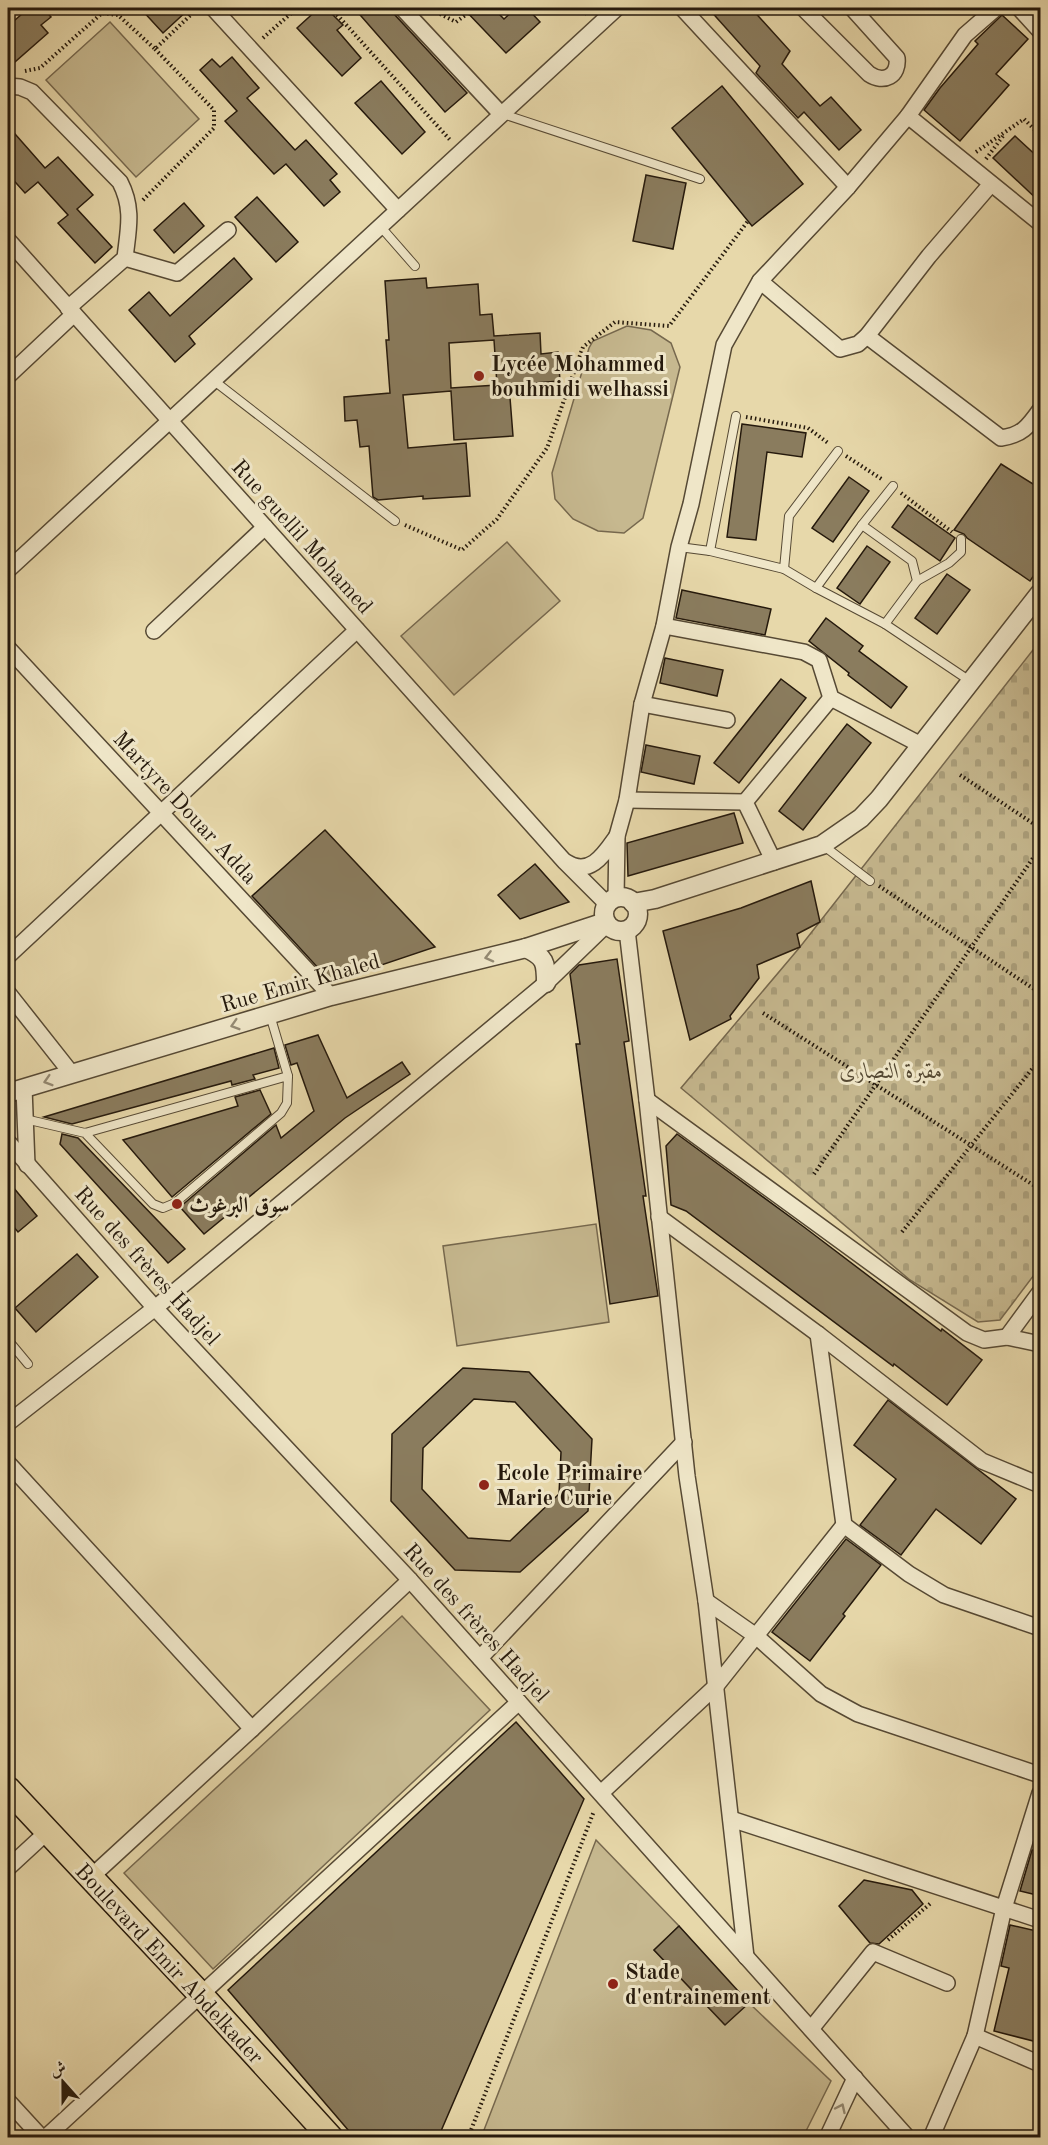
<svg xmlns="http://www.w3.org/2000/svg" width="1048" height="2145" viewBox="0 0 1048 2145" font-family="'Old Standard TT',Amiri,serif">
<defs>
<pattern id="cemetery-stones" width="16" height="16" patternUnits="userSpaceOnUse" patternTransform="scale(1.5)"><rect width="16" height="16" fill="#c6b88f"/><path d="M2 7V4a2 2 0 0 1 4 0v3zM10 15v-3a2 2 0 0 1 4 0v3z" fill="#aa9e7a"/></pattern>
</defs>
<rect width="100%" height="100%" fill="#e7d8aa"/>
<filter id="stains"><feTurbulence type="fractalNoise" baseFrequency=".00333" numOctaves="4"/><feColorMatrix values="0 0 0 0 .2 0 0 0 0 .09 0 0 0 0 .02 0 0 0 .5 -.17"/></filter>
<radialGradient id="worn" r=".72"><stop offset=".6" stop-color="#630" stop-opacity="0"/><stop offset="1" stop-color="#630" stop-opacity=".3"/></radialGradient>
<polygon fill="url(#cemetery-stones)" stroke="#76684e" stroke-width="1.5" points="1040,641 1040,1267 1000,1320 978,1322 910,1280 681,1088 800,947"/>
<g fill="#c6b88f" stroke="#76684e" stroke-width="1.5">
<polygon points="110,22 199,119 136,177 46,80"/>
<polygon points="627,326 651,330 671,343 680,367 643,518 624,533 598,531 573,519 555,499 552,473 589,348 593,341"/>
<polygon points="507,542 560,601 454,695 401,636"/>
<polygon points="596,1224 609,1322 457,1346 443,1246"/>
<polygon points="402,1616 490,1710 213,1969 124,1873"/>
<polygon points="596,1840 679,1926 654,1950 724,2024 749,2003 831,2081 803,2137 492,2138 484,2130"/>
</g>
<g fill="#8a7c5e" stroke="#25190c" stroke-width="1.5" fill-rule="evenodd">
<polygon points="29,8 43,8 51,17 41,25 48,33 8,68 8,26"/>
<polygon points="140,8 190,8 163,33"/>
<polygon points="319,8 326,8 343,25 337,30 361,58 342,76 297,28"/>
<polygon points="354,8 392,8 395,15 467,93 445,112"/>
<polygon points="463,8 493,8 504,19 516,8 527,8 540,22 506,53"/>
<polygon points="708,8 751,8 790,51 782,64 820,106 831,97 861,130 839,150 804,112 798,118 756,73 760,66"/>
<polygon points="1002,15 1028,39 996,74 1009,85 960,141 924,110 940,88 978,44 975,41"/>
<polygon points="232,57 259,88 247,98 295,150 306,140 337,174 330,180 340,192 324,206 286,164 274,174 225,121 237,111 200,70 212,59 220,67"/>
<polygon points="381,81 425,132 402,154 355,103"/>
<polygon points="722,86 803,184 752,226 672,128"/>
<polygon points="8,126 45,168 58,157 93,195 77,209 112,247 95,263 58,223 68,215 38,182 25,193 8,174"/>
<polygon points="1015,136 1041,160 1041,203 993,158"/>
<polygon points="646,175 686,183 673,249 633,241"/>
<polygon points="257,197 298,242 276,262 235,217"/>
<polygon points="184,203 204,226 174,253 154,230"/>
<polygon points="234,258 252,279 189,336 195,344 175,362 129,310 149,292 170,316"/>
<path d="M426 278 427 288 478 284 480 315 492 314 494 336 540 333 541 354 558 352 560 381 509 385 513 436 454 440 451 391 403 395 408 448 466 443 470 496 423 499V496L378 500 373 497 369 446 360 447 357 420 345 421 344 397 390 393 386 340H389L385 281ZM494 340 497 385 451 388 449 343Z"/>
<polygon points="742,424 806,433 802,457 767,452 756,540 727,537"/>
<polygon points="1001,464 1041,489 1041,565 1030,581 967,538 964,534 954,530"/>
<polygon points="849,477 869,491 833,542 812,528"/>
<polygon points="908,505 955,538 940,561 892,527"/>
<polygon points="867,546 890,562 860,604 837,588"/>
<polygon points="947,574 970,590 937,634 915,618"/>
<polygon points="682,590 771,609 765,635 676,618"/>
<polygon points="826,618 863,646 859,651 907,687 891,708 848,675 849,673 809,641"/>
<polygon points="665,658 723,670 717,696 660,683"/>
<polygon points="781,679 806,698 739,783 714,763"/>
<polygon points="847,724 871,743 803,830 779,811"/>
<polygon points="646,745 700,756 694,784 641,772"/>
<polygon points="734,813 743,843 628,876 627,843"/>
<polygon points="325,830 435,947 331,982 252,896"/>
<polygon points="535,864 569,902 520,919 498,895"/>
<polygon points="811,881 820,922 797,934 800,947 757,965 759,978 730,1016 731,1019 690,1040 663,931 741,908"/>
<polygon points="617,959 629,1041 624,1042 646,1196 643,1196 658,1296 610,1304 576,1044 580,1044 570,974 579,965"/>
<polygon points="318,1035 347,1098 402,1062 410,1074 345,1118 204,1234 180,1207 276,1125 281,1138 314,1111 297,1063 291,1065 285,1045"/>
<polygon points="274,1048 279,1068 253,1075 255,1079 232,1085 231,1081 72,1124 44,1117"/>
<polygon points="260,1090 271,1114 172,1197 123,1140 238,1106 235,1097"/>
<polygon points="62,1134 78,1138 185,1249 168,1263 60,1144"/>
<polygon points="677,1134 804,1227 941,1331 942,1329 982,1360 947,1405 894,1364 893,1366 686,1211 671,1205 666,1146"/>
<polygon points="8,1181 37,1216 18,1232 8,1220"/>
<polygon points="77,1254 98,1277 36,1332 15,1308"/>
<path d="M463 1368 529 1372 592 1439 588 1511 520 1572 455 1570 391 1501 392 1434ZM474 1399 515 1402 561 1452 559 1494 510 1541 468 1538 422 1489 423 1448Z"/>
<polygon points="888,1400 1016,1499 981,1544 936,1509 901,1555 860,1525 896,1479 854,1445"/>
<polygon points="846,1539 881,1565 843,1614 845,1616 810,1661 772,1632"/>
<polygon points="516,1722 584,1799 438,2138 355,2138 228,1990"/>
<polygon points="1032,1850 1041,1852 1041,1896 1020,1891"/>
<polygon points="864,1880 912,1890 923,1904 879,1944 870,1943 839,1906"/>
<polygon points="1010,1925 1041,1932 1041,2043 994,2031 1009,1968 1001,1966"/>
<polygon points="679,1926 749,2003 725,2025 654,1950"/>
</g>
<g fill="none" stroke-linecap="round" stroke-linejoin="round">
<g stroke="#564934" stroke-width="10">
<g id="service">
<polyline points="503,114 700,179"/>
<polyline points="380,226 415,266"/>
<polyline points="213,380 395,521"/>
<polyline points="893,486 862,525 912,561 917,581 885,624 970,681"/>
<polyline points="679,547 710,551 784,569 789,516 838,451"/>
<polyline points="710,551 736,416"/>
<polyline points="784,569 816,588 885,624"/>
<polyline points="917,581 949,563 961,552 961,539"/>
<polyline points="816,588 862,525"/>
<polyline points="824,846 870,881"/>
<polyline points="270,1015 288,1076"/>
<polyline points="25,1119 85,1133 288,1076 287,1103 281,1113 175,1203 163,1208 153,1204 85,1133"/>
<polyline points="8,1340 28,1364"/>
</g>
</g>
<g stroke="#564934" stroke-width="18">
<g id="minor">
<polyline points="213,8 398,210"/>
<polyline points="402,8 501,114"/>
<polyline points="682,8 848,187"/>
<path d="M803 8 869 74C884 84 899 76 897 58L852 8"/>
<polyline points="1019,8 1040,31"/>
<path d="M8 86 20 87 32 92 120 182C134 209 128 230 125 258L68 308"/>
<polyline points="908,116 1040,223"/>
<polyline points="8,240 565,862 607,904"/>
<polyline points="125,258 177,273 228,230"/>
<polyline points="760,281 840,349 858,344 867,336 929,256 991,184"/>
<path d="M867 336 1001 438C1022 435 1028 427 1040 410"/>
<polyline points="8,376 74,314"/>
<polyline points="8,570 617,8"/>
<polyline points="664,626 804,652 819,660 831,698 921,745"/>
<polyline points="154,631 265,527"/>
<polyline points="8,648 331,996"/>
<polyline points="642,704 727,720"/>
<polyline points="627,800 745,802"/>
<path d="M566 862C590 878 605 853 617 836"/>
<polyline points="774,862 745,802 831,698"/>
<polyline points="616,898 617,836 627,800 642,704 664,626 679,547 691,504 724,345 760,281 848,187 908,116 965,35 996,8"/>
<polyline points="627,930 647,1100 687,1476 706,1601 746,1957"/>
<polyline points="8,956 357,630"/>
<polyline points="8,993 72,1074"/>
<polyline points="24,1088 27,1165"/>
<polyline points="647,1100 967,1333 984,1340 1007,1337 1040,1344"/>
<polyline points="8,1142 155,1308 410,1580 908,2138"/>
<polyline points="659,1217 818,1334 982,1461 1040,1485"/>
<polyline points="818,1334 844,1525 909,1574 944,1595 1040,1628"/>
<polyline points="1007,1337 1040,1292"/>
<polyline points="8,1423 155,1308 546,983 607,924"/>
<polyline points="8,1463 252,1729"/>
<polyline points="706,1601 756,1636 821,1694 858,1714 1040,1775"/>
<polyline points="480,1658 684,1442"/>
<polyline points="601,1793 716,1686 844,1525"/>
<polyline points="731,1819 1040,1920"/>
<polyline points="8,1868 47,1832"/>
<polyline points="91,1877 252,1729 410,1580"/>
<polyline points="811,2029 873,1952 947,1983"/>
<polyline points="975,2036 1040,2064"/>
<polyline points="8,2101 42,2138"/>
<polyline points="45,2138 519,1702"/>
<polyline points="827,2138 855,2078"/>
<polyline points="931,2138 975,2036 1004,1908 1040,1793"/>
</g>
</g>
<g stroke="#564934" stroke-width="21">
<g id="tertiary">
<circle cx="621" cy="914" r="17"/>
<polyline points="633,903 655,899 822,845 861,818 879,799 1040,593"/>
<path d="M526 948C545 957 546 962 546 983"/>
<polyline points="8,1093 331,996 526,948 605,922"/>
</g>
</g>
<g stroke="#25190c" stroke-width="27">
<polyline id="primary" points="8,1789 201,1995 331,2138"/>
</g>
<g stroke="#25190c" stroke-width="4" stroke-dasharray="1.5 3" stroke-linecap="butt">
<polyline points="331,8 451,141"/>
<polyline points="428,8 456,22 475,8"/>
<polyline points="564,8 586,14"/>
<polyline points="263,38 297,8"/>
<polyline points="25,71 40,68 102,13 118,15 155,49 198,8"/>
<polyline points="976,152 1024,119 1040,135"/>
<polyline points="986,159 1003,136"/>
<polyline points="143,200 214,128 214,110 155,49"/>
<polyline points="746,417 808,428 828,443"/>
<polyline points="846,456 883,480"/>
<polyline points="901,493 952,532"/>
<polyline points="405,525 462,550 497,519 547,448 583,347 615,322 669,326 748,221"/>
<polyline points="960,775 1040,828"/>
<polyline points="879,886 1040,993"/>
<polyline points="763,1013 1038,1188"/>
<polyline points="814,1174 1040,848"/>
<polyline points="902,1232 1040,1059"/>
<polyline points="888,1940 932,1902"/>
<polyline points="468,2138 594,1811"/>
</g>
<use href="#service" stroke="#efe6c8" stroke-width="8"/>
<use href="#minor" stroke="#efe6c8" stroke-width="15"/>
<use href="#tertiary" stroke="#efe6c8" stroke-width="18"/>
<use href="#primary" stroke="#e7d8aa" stroke-width="24"/>
</g>
<defs><path id="oneway-chevron" d="M-2-3.5L2.5 0L-2 3.5" fill="none" stroke-width="1.6" stroke-linecap="round" stroke-linejoin="round" transform="scale(1.5)"/></defs>
<g stroke="#948a73">
<use href="#oneway-chevron" transform="translate(489 957) rotate(166)"/>
<use href="#oneway-chevron" transform="translate(235 1025) rotate(163)"/>
<use href="#oneway-chevron" transform="translate(48 1081) rotate(163)"/>
<use href="#oneway-chevron" transform="translate(841 2108) rotate(-65)"/>
</g>
<g fill="#8f2418" stroke="#efe6c8" stroke-width="2">
<circle cx="479" cy="376" r="6"/>
<circle cx="177" cy="1204" r="6"/>
<circle cx="484" cy="1485" r="6"/>
<circle cx="613" cy="1984" r="6"/>
</g>
<g text-anchor="middle" stroke-width="6" stroke-linejoin="round" paint-order="stroke">
<g font-size="22" font-weight="bold" fill="#25190c" stroke="#efe6c8" text-anchor="start">
<text x="491" y="371">Lycée Mohammed<tspan x="491" dy="25">bouhmidi welhassi</tspan></text>
<text x="189" y="1212">سوق البرغوث</text>
<text x="496" y="1480">Ecole Primaire<tspan x="496" dy="25">Marie Curie</tspan></text>
<text x="625" y="1979">Stade<tspan x="625" dy="25">d'entrainement</tspan></text>
</g>
<g font-size="22" fill="#25190c" stroke="#efe6c8">
<text transform="translate(303 536) rotate(48)" y="8">Rue guellil Mohamed</text>
<text transform="translate(186 807) rotate(47)" y="8">Martyre Douar Adda</text>
<text transform="translate(300 982) rotate(-16)" y="8">Rue Emir Khaled</text>
<text transform="translate(148 1265) rotate(48)" y="8">Rue des frères Hadjel</text>
<text transform="translate(477 1622) rotate(48)" y="8">Rue des frères Hadjel</text>
<text transform="translate(170 1963) rotate(47)" y="8">Boulevard Emir Abdelkader</text>
</g>
<g font-size="22" font-style="italic" fill="#554933" stroke="#efe6c8">
<text x="891" y="1078">مقبرة النصارى</text>
</g>
</g>
<rect width="1048" height="2145" fill="none" stroke="#e7d8aa" stroke-width="30"/>
<rect x="9" y="9" width="1030" height="2127" fill="none" stroke="#25190c" stroke-width="3"/>
<rect x="15" y="15" width="1018" height="2115" fill="none" stroke="#25190c" stroke-width="1.5"/>
<g transform="translate(63 2082) rotate(339)" stroke="#efe6c8" stroke-width="4.5" paint-order="stroke">
<path d="M0-4.5L10 22L0 15L-10 22Z" fill="#25190c"/>
<text y="-9" font-size="16" font-weight="bold" text-anchor="middle" fill="#25190c">ش</text>
</g>
<rect width="100%" height="100%" filter="url(#stains)"/>
<rect width="100%" height="100%" fill="url(#worn)"/>
</svg>
